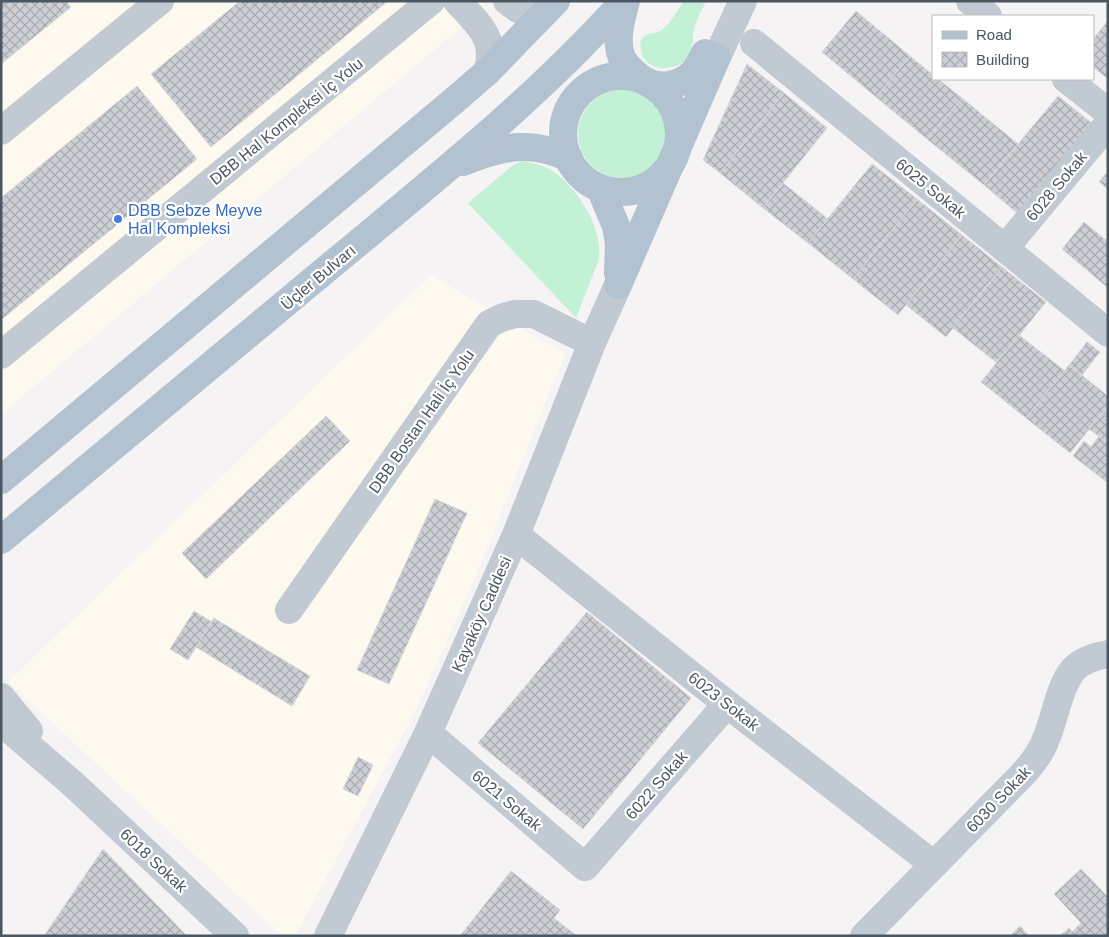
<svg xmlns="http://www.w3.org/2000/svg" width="1109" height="937" viewBox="0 0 1109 937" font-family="Arial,sans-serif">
<defs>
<pattern id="building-cross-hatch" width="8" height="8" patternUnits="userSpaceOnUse" patternTransform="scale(1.25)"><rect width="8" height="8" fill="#cdcfd5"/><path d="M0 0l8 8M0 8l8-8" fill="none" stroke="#a8abb0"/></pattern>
</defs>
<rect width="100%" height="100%" fill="#f5f3f3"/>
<g fill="#fdf9ef">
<polygon points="1,1 487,1 465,24 3,413 1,413"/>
<polygon points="431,275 565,354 478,570 416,710 295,936 282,936 8,682"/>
</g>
<g fill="#c3f1d5">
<path d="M684 1H706C702 10 696 20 694 29 692 38 693 48 689 56 679 72 644 74 641 50 640 46 640 41 642 38 646 33 654 34 660 31 670 25 677 11 684 1Z"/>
<circle cx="622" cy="134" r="44"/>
<path d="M521 161C533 163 547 166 557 174 581 194 602 228 599 259L576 318 468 203 512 166Z"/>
</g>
<g fill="url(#building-cross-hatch)" stroke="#d7d9de">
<polygon points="1,1 66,1 71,7 1,64"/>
<polygon points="240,1 388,1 211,147 151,74"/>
<polygon points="856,11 910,56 876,97 822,52"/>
<polygon points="1108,21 1108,79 1093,67 1093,39"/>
<polygon points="910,56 933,75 933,79 938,79 962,98 927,139 876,97"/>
<polygon points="747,64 784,93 720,173 703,160"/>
<polygon points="137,86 197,159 1,320 1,198"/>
<polygon points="784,93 827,128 763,208 720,173"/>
<polygon points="1058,96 1098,128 1023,218 984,185"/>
<polygon points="962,98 1018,144 984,185 927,139"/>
<polygon points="872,164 917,199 853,279 808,243"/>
<polygon points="1108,171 1108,189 1099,182"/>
<polygon points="783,183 828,219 808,243 763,208"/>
<polygon points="917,199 962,235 898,315 853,279"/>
<polygon points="1084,222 1108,242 1108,288 1062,249"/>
<polygon points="962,235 1002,267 946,337 906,305"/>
<polygon points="1002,267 1046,302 997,363 953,328"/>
<polygon points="1019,335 1065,371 1026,418 981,382"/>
<polygon points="1087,342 1100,352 1082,375 1069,365"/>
<polygon points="1069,365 1108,396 1108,406 1070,453 1026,418"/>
<polygon points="1108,406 1108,417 1102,413"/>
<polygon points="1102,413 1108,417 1108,443 1089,429"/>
<polygon points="326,416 350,441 206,579 182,553"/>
<polygon points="1099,436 1108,443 1108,483 1073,456 1084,441 1091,447"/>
<polygon points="435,499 467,513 389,684 357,670"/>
<polygon points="194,611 212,622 188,660 170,649"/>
<polygon points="587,612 691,698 583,829 478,743"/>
<polygon points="214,618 310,676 292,706 196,647"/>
<polygon points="358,757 373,765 358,796 343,789"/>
<polygon points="103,849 187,936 44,936"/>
<polygon points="1081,869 1108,897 1108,936 1061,935 1069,928 1072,932 1081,923 1054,894"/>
<polygon points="511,871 560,910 554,918 577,936 460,936"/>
<polygon points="1020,926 1029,936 1010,936"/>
</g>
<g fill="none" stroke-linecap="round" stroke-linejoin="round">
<g stroke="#c1cad2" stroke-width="28">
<path d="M457 1C478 24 498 39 487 72"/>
<path d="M507 1C525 15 527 15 549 8"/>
<polyline points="970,1 988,16"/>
<polyline points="754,43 1108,333"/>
<polyline points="717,57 743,1"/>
<polyline points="1066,79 1108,112"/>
<polyline points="1,131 160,1"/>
<polyline points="1005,248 1108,124"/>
<polyline points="1,355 431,1"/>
<polyline points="516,535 727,704 933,864"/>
<polyline points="289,610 489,324 501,318 515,314 534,314 592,343"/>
<polyline points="1,697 29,731"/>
<polyline points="1,722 73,784 235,936"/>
<polyline points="428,733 585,867 727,704"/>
<polyline points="328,936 428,733 516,535 592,343 618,285"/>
<path d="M864 936 1023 774C1033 763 1041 753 1046 739 1055 718 1059 687 1073 670 1081 661 1096 656 1108 654"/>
</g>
<g stroke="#b3c2d1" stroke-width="28">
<path d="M626 1C622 17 615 39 621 55 623 63 631 70 638 76 654 90 678 88 693 73 698 67 702 59 705 53"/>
<circle cx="621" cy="134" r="58"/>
<path d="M463 162C501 147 530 139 569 158"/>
<polyline points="600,188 616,226 619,244 618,273"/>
<polyline points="618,285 717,57"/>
<polyline points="1,480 456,99 487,72 556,1"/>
<path d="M1 540C113 448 224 355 335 262 435 179 537 98 624 1"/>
</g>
</g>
<circle fill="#3f7fe0" stroke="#fff" stroke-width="2" cx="118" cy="219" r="5"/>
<g text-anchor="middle" stroke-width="4.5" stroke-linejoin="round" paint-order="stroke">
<g font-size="16" fill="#4a5661" stroke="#fff">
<text transform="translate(286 121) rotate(-39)" y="6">DBB Hal Kompleksi İç Yolu</text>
<text transform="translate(1056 186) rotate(-50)" y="6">6028 Sokak</text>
<text transform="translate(931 188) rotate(39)" y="6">6025 Sokak</text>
<text transform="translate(318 277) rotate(-40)" y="6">Üçler Bulvarı</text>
<text transform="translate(421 421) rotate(-55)" y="6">DBB Bostan Hali İç Yolu</text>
<text transform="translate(481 614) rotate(-66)" y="6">Kayaköy Caddesi</text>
<text transform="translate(724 701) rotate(38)" y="6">6023 Sokak</text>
<text transform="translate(656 785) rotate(-49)" y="6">6022 Sokak</text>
<text transform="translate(998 799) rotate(-46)" y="6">6030 Sokak</text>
<text transform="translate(507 800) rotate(40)" y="6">6021 Sokak</text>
<text transform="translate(154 860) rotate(43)" y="6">6018 Sokak</text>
</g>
<g font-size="16" fill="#366cbe" stroke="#fff" text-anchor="start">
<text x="128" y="216">DBB Sebze Meyve<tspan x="128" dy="18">Hal Kompleksi</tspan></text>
</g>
</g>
<rect width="1109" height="937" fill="none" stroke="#4a5661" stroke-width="5"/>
<rect x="932" y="15" width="162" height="65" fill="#ffffff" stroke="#b7bbc0"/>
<rect x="942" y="31" width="25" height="8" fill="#b3c2d1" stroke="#b7bbc0"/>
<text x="976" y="40" font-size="15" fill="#4a5661">Road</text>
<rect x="942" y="52" width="25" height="15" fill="url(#building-cross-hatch)" stroke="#b7bbc0"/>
<text x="976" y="65" font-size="15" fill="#4a5661">Building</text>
</svg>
